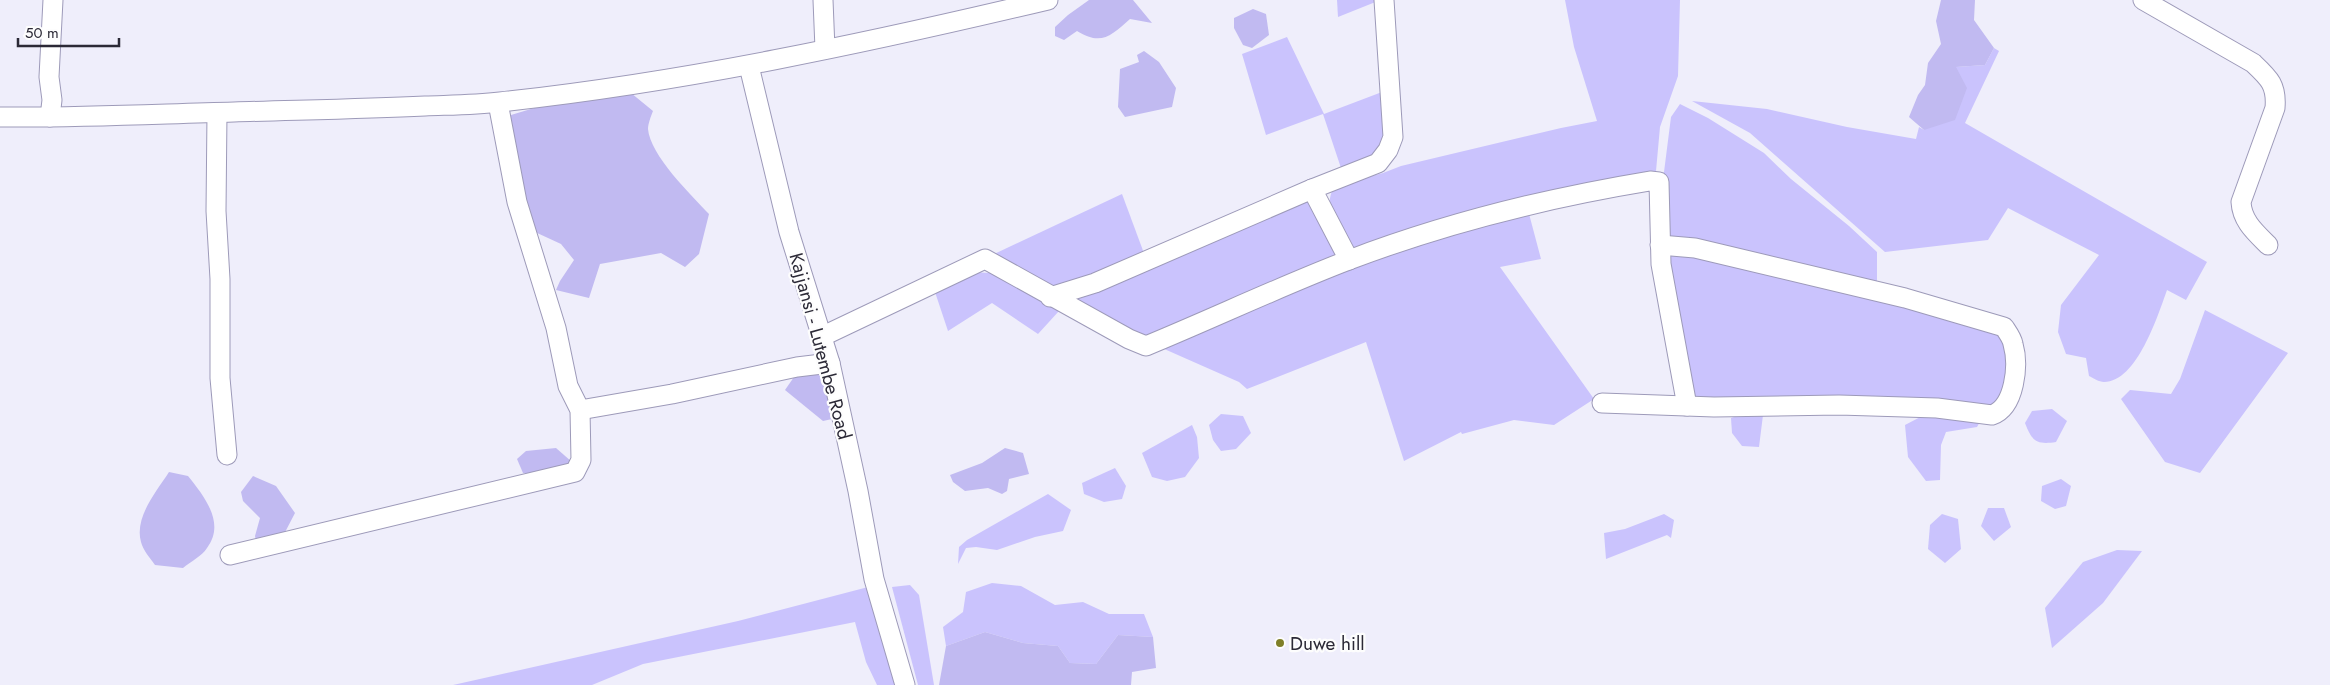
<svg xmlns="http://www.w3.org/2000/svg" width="2330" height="685" viewBox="0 0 2330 685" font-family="Jost,sans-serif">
<rect width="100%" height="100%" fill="#efeefb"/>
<g fill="#cac3fd">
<polygon points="1337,0 1378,0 1378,1 1338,17"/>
<path d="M1565 0H1680L1678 76 1660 127 1656 171 1625 176 1488 207 1361 251 1347 249C1338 228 1321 206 1335 186L1383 173 1401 166 1561 128 1597 121 1574 47Z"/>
<polygon points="1287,37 1324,114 1382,92 1387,124 1380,153 1342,171 1323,114 1266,135 1242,54"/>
<path d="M1994 48 1999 51 1965 123 2207 262 2186 300 2167 290C2158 315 2137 382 2104 382 2099 382 2093 378 2089 376L2086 358 2066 354 2058 332 2061 305 2099 255 2008 208 1988 240 1885 252 1750 133 1692 101 1767 109 1847 127 1916 139 1919 127 1924 130 1956 67 1985 65Z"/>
<polygon points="1680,104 1708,118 1764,153 1791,179 1849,226 1877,252 1877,287 1664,242 1664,172 1671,117"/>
<polygon points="1122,194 1145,256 1055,290 990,256"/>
<polygon points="1309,200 1338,253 1337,260 1153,336 1137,338 1069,296"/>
<polygon points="1528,210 1541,259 1500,267 1594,399 1554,425 1514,420 1462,434 1461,432 1404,461 1366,342 1247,389 1239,382 1162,348 1333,270"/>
<polygon points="1675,251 1999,329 2007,341 2011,378 1998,407 1755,401 1693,397 1663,256"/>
<polygon points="973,272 1005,274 1059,311 1038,334 992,303 948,331 934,289"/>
<polygon points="2205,310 2288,353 2200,473 2165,462 2121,399 2130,390 2171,394 2180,379"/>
<path d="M2052 409 2067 421 2056 442C2036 445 2032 441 2025 423L2032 411Z"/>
<polygon points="1749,412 1763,415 1759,447 1742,446 1732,433 1731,418"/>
<polygon points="1928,413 1981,420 1977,427 1946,432 1941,445 1940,480 1926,481 1908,457 1905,425"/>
<polygon points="1221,414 1243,416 1251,433 1236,449 1221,451 1213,440 1209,425"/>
<polygon points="1192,425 1197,437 1199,458 1185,477 1167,481 1152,477 1142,453"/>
<polygon points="1115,468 1126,486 1122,499 1104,502 1084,494 1082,483"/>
<polygon points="2061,479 2071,486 2066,506 2055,509 2041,501 2042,486"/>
<polygon points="1048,494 1071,510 1063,531 1035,537 997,550 976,547 966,548 958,564 959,547 967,540"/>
<polygon points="1988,508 2004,508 2011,527 1994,541 1981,526"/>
<polygon points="1664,514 1674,520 1671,538 1667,535 1606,559 1604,533 1625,529"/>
<polygon points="1942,514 1958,519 1961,549 1945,563 1928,549 1930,525"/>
<polygon points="2117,550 2142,551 2103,603 2052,648 2045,608 2083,562"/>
<polygon points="992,583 1021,586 1055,605 1083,602 1109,614 1144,614 1153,637 1118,635 1096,664 1070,663 1058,646 1023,643 985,632 946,646 943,627 963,612 966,592"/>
<polygon points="910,585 919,595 934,685 918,685 892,587"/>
<polygon points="872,586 899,685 877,685 866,662 855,622 643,664 592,685 453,685 738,621"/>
</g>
<g fill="#c1baf1">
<path d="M1089 0H1133L1152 23 1130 19C1111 36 1101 46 1077 31L1064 40 1055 36V27L1068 15Z"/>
<polygon points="1941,0 1975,0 1974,20 1994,48 1985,65 1956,67 1967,88 1955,120 1924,130 1909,117 1918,95 1925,85 1928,63 1941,44 1936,21"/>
<polygon points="1253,9 1266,14 1269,35 1252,48 1243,45 1234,28 1234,18"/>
<polygon points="1144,51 1159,62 1176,88 1172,107 1125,117 1118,107 1120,69 1139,62 1137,55"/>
<path d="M631 93 653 111C651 116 648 124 648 129 650 155 691 195 709 214L699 254 685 267 661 253 600 264 589 298 556 290 560 281 574 260 561 244 535 232 511 146V115L574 96Z"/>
<polygon points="811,372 823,376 832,401 832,419 823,421 785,390 794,377"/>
<polygon points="556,448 572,462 568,471 543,474 523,473 517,459 526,451"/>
<polygon points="1005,448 1023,453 1029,474 1009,479 1007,491 1002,494 988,488 965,491 953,482 950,475 982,463"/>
<path d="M169 472 188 476C204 496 226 523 207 548 202 556 190 562 183 568L155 565C150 558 143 550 141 542 134 517 157 491 169 472Z"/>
<polygon points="253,476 276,486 295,513 282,538 256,541 255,536 260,518 243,501 241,492"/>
<polygon points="985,632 1023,643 1058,646 1070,663 1096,664 1118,635 1153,637 1156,668 1132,672 1131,685 939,685 946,646"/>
</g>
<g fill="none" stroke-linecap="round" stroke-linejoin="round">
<g stroke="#9d9ab9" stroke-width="21">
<g id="minor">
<polyline points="823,0 825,49"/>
<path d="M2143 0 2253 63C2269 78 2277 85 2275 108L2241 202C2242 221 2255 232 2268 245"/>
<polyline points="749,66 789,232 830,363 858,491 874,579 905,685"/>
<polyline points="217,113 216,211 220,279 220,378 227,455"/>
<path d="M0 117C78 118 156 114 234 112 298 110 361 109 425 106 450 105 475 105 500 102 685 82 867 43 1048 0"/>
<polyline points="50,117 52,100 49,77 53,0"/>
<polyline points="1312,189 1349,260"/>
<polyline points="1050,297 1095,283 1312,189 1378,163 1388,150 1393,137 1384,0"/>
<path d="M821 337 985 259 1129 339 1146 346C1214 318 1281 286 1349 260 1446 223 1547 198 1650 181L1659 182 1661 264 1687 406"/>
<path d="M1602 403 1714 407 1839 405 1937 408 1992 415C2015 407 2019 365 2013 344 2012 338 2008 333 2004 327L1905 298 1695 248 1660 245"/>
<polyline points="580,410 672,394 797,367 830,363"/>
<polyline points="230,555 575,472 581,460 580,410 568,386 556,328 517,202 498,103"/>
</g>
</g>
<use href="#minor" stroke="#fff" stroke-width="19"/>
</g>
<circle fill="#7f7f28" stroke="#fdfdfd" stroke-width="2" cx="1280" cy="643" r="5"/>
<g text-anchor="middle" stroke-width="4.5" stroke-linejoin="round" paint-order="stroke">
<g font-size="19" fill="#2b2936" stroke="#fdfdfd">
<text transform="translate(821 346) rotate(75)" y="7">Kajjansi - Lutembe Road</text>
</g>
<g font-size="19" fill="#2b2936" stroke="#fdfdfd" text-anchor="start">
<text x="1290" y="650">Duwe hill</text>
</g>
</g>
<path d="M18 38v8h101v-8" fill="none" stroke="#2b2936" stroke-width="2.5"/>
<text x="25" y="38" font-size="15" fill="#2b2936" stroke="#fdfdfd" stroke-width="4" paint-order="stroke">50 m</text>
</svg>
